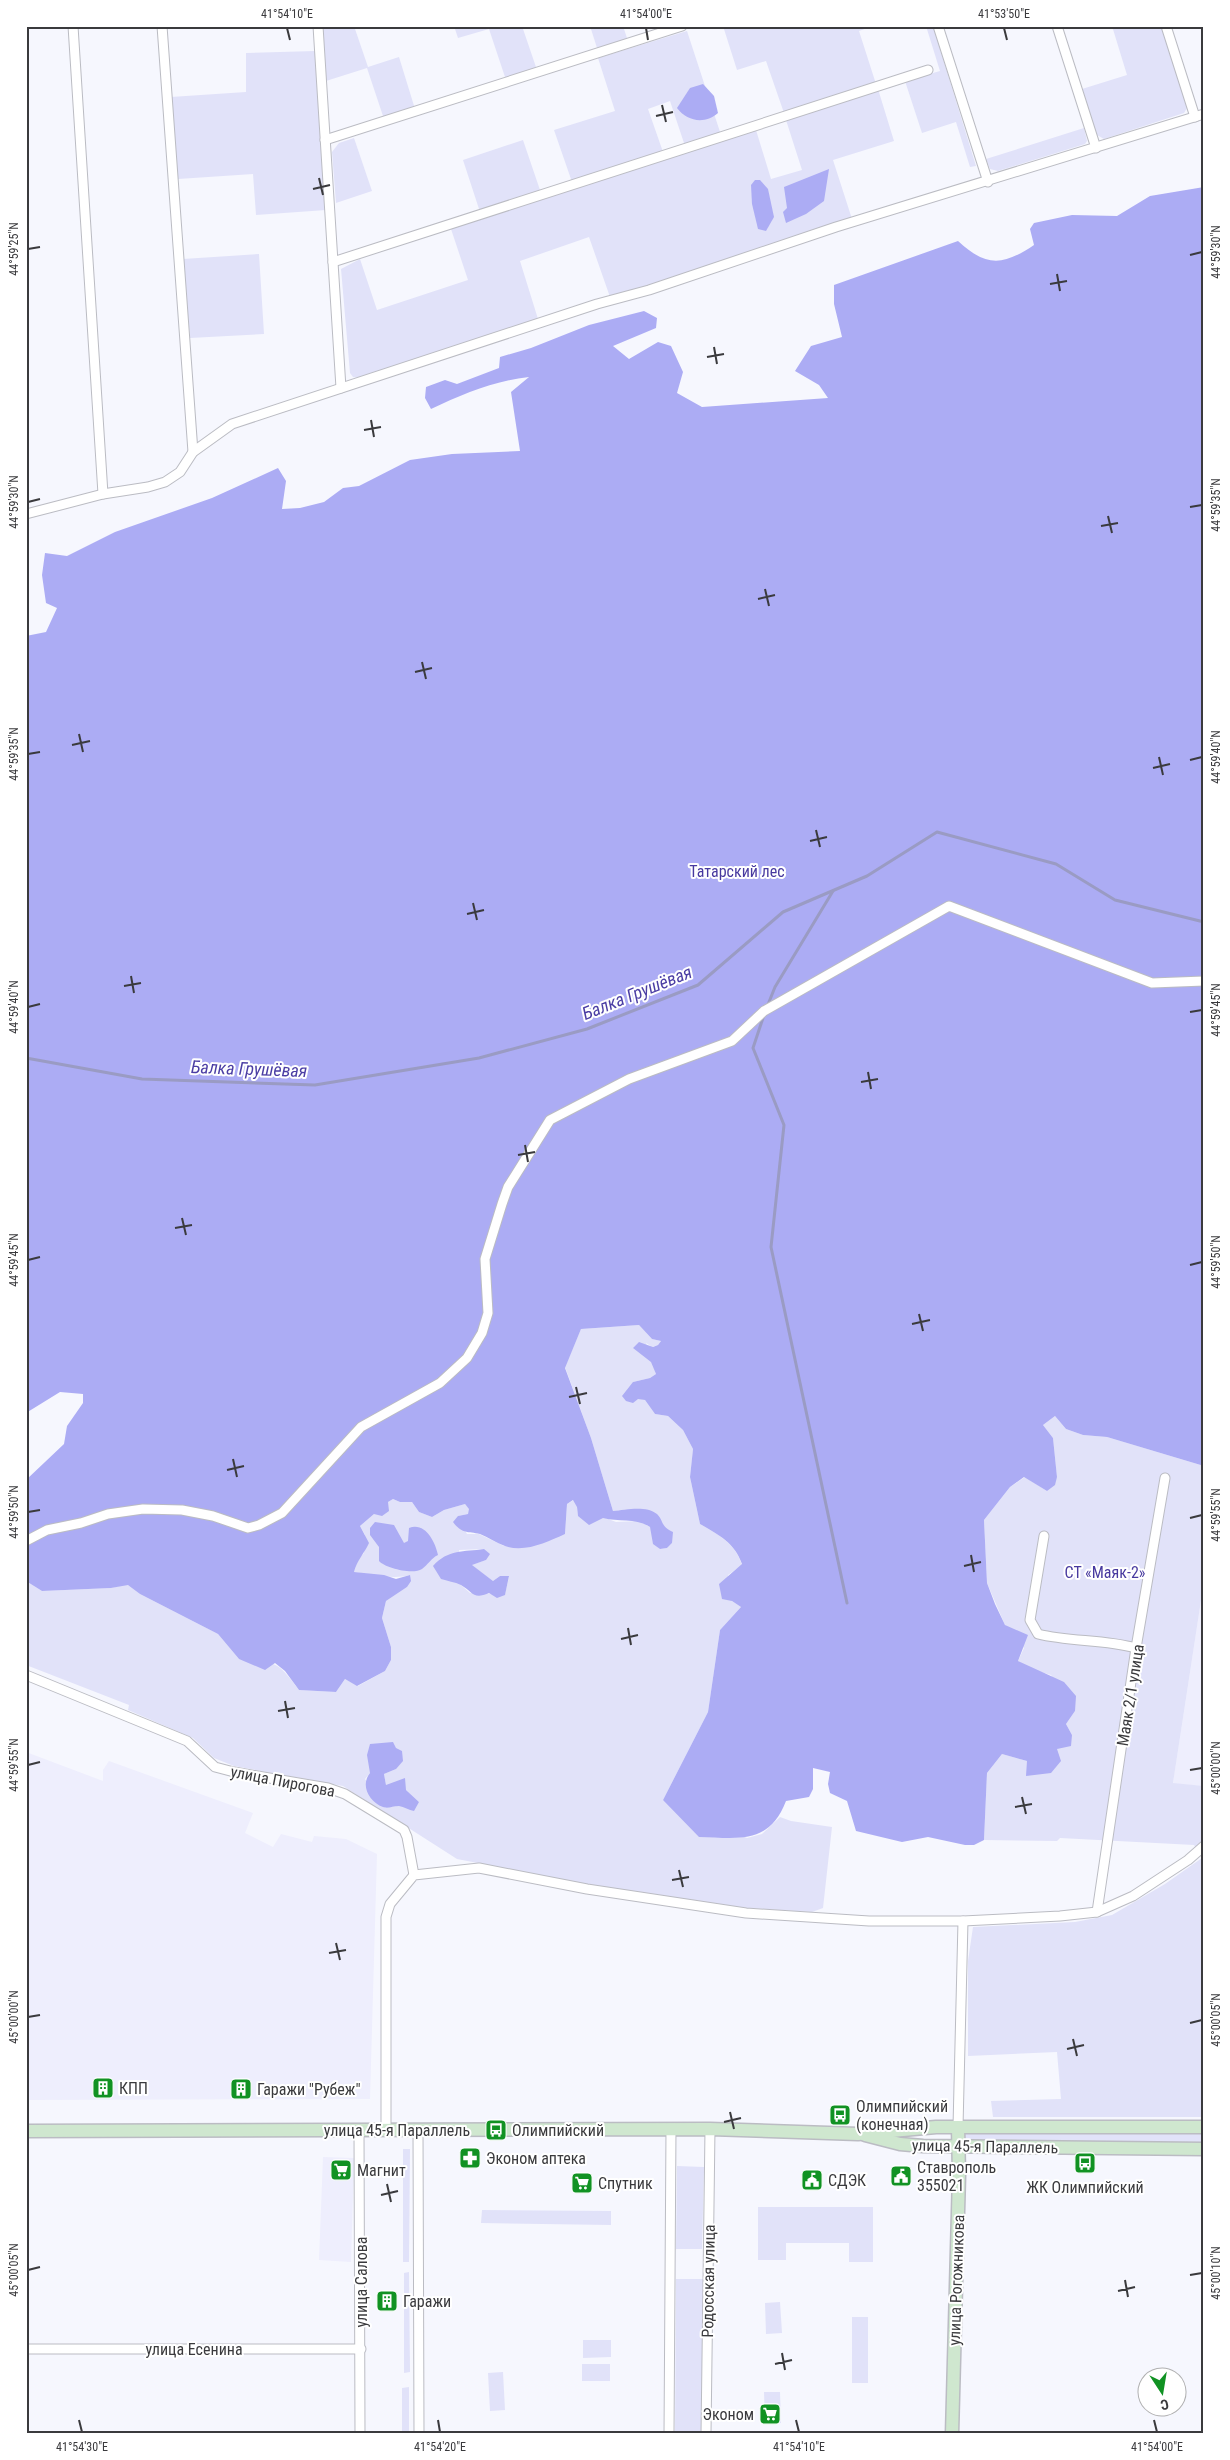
<svg xmlns="http://www.w3.org/2000/svg" width="1230" height="2460" viewBox="0 0 1230 2460" font-family="'Roboto Condensed',sans-serif">
<rect width="100%" height="100%" fill="#f6f7fe"/>
<g fill="#eeeefd">
<polygon points="1204,1581 1204,1786 1173,1784 1174,1776"/>
<polygon points="26,1752 103,1781 103,1770 109,1761 253,1813 245,1833 273,1847 281,1834 312,1842 314,1836 346,1839 377,1854 370,2099 26,2100"/>
<polygon points="323,2157 354,2158 351,2262 319,2260"/>
</g>
<g fill="#e1e2f9" fill-rule="evenodd">
<polygon points="326,26 354,26 368,67 399,57 415,109 384,119 367,68 326,81 323,31"/>
<polygon points="454,26 489,26 490,28 522,26 537,70 506,80 489,29 458,38"/>
<polygon points="590,26 623,26 628,41 598,51"/>
<polygon points="723,26 873,26 859,31 876,84 784,113 766,61 737,70"/>
<polygon points="926,26 933,26 976,166 970,167 956,122 922,133 905,81 940,71"/>
<polygon points="1112,26 1161,26 1187,108 1184,113 1104,139 1097,135 1082,89 1127,75"/>
<polygon points="687,31 721,135 685,146 670,101 648,109 663,152 572,182 554,130 615,111 598,58"/>
<polygon points="315,51 326,210 256,215 253,174 178,179 171,97 246,92 246,53"/>
<polygon points="878,89 894,141 833,160 852,219 648,287 610,297 589,237 520,261 538,319 359,378 353,377 350,373 341,269 360,259 377,310 468,280 451,229 756,130 771,179 802,170 786,120"/>
<polygon points="1084,128 1087,141 1085,144 998,171 990,169 986,159"/>
<polygon points="354,138 372,191 336,203 332,152 339,143"/>
<polygon points="523,140 541,193 480,212 463,160"/>
<polygon points="259,254 264,334 190,338 183,259"/>
<path d="M639 1325 652 1339 661 1341 658 1345 652 1347 646 1343 656 1374 650 1378 633 1382 638 1398 645 1400 655 1414 668 1416 683 1430 693 1449 690 1477 700 1524C719 1535 735 1543 742 1565L728 1575 732 1601 741 1607 720 1630 708 1712 663 1800 747 1838 762 1834 780 1817 791 1821 832 1827 823 1908 812 1912 747 1908 591 1885 457 1859 343 1786 234 1766 214 1758 193 1738 128 1710 129 1705 26 1665V1581L42 1591 111 1588 128 1584 140 1594 218 1634 239 1659C276 1663 276 1659 299 1690L336 1692 345 1679 358 1686 385 1671 391 1660V1647L382 1618 386 1601 407 1587 410 1575C392 1580 373 1574 354 1572L356 1561 364 1553 365 1535 360 1526 374 1514 388 1507V1502L393 1499 400 1502H412L419 1512 432 1517 444 1510 465 1504 470 1509 468 1514 458 1516 467 1534H479L504 1546 565 1534 567 1504 574 1500 577 1506 578 1516 603 1517 616 1522 640 1521 650 1527 660 1549 667 1548 672 1543C653 1507 655 1507 613 1511L591 1438 565 1367 581 1329ZM484 1549 486 1560 471 1565 493 1581 500 1576 509 1577 505 1594 470 1593 461 1585 459 1550ZM396 1769 384 1774 386 1785 406 1790 419 1802 385 1808 365 1779 370 1773Z"/>
<polygon points="1055,1416 1066,1429 1083,1435 1107,1437 1204,1466 1204,1581 1173,1783 1204,1786 1204,2117 993,2117 991,2101 1061,2099 1057,2052 968,2056 968,1961 973,1927 1075,1922 1112,1915 1165,1884 1202,1858 1194,1845 1060,1838 1057,1841 984,1840 987,1773 1002,1754 1027,1761 1057,1749 1072,1735 1066,1724 1075,1711 1051,1675 1031,1669 1018,1661 1024,1648 1005,1625 987,1583 984,1520 1010,1487 1025,1477 1047,1491 1057,1477 1053,1438 1043,1425"/>
<polygon points="965,2133 1204,2133 1204,2142 965,2141 964,2136"/>
<polygon points="403,2149 410,2149 409,2262 403,2262"/>
<polygon points="677,2166 704,2167 702,2249 676,2249"/>
<polygon points="758,2207 873,2207 873,2262 849,2262 849,2243 786,2243 786,2260 758,2260"/>
<polygon points="482,2210 611,2211 611,2225 481,2223"/>
<polygon points="409,2272 410,2372 404,2373 404,2273"/>
<polygon points="676,2279 703,2279 702,2434 675,2434"/>
<polygon points="780,2302 782,2333 766,2334 765,2303"/>
<rect x="852" y="2317" width="16" height="66"/>
<polygon points="583,2340 611,2340 611,2357 583,2358"/>
<rect x="582" y="2364" width="28" height="17"/>
<polygon points="503,2372 505,2410 490,2411 488,2373"/>
<polygon points="409,2387 409,2434 402,2434 402,2388"/>
<polygon points="764,2392 780,2392 781,2423 765,2424"/>
</g>
<g fill="#acacf4">
<path d="M703 84 714 96 718 113C704 125 687 121 677 108L690 88Z"/>
<polygon points="829,169 824,201 806,214 786,223 783,212 787,208 784,187"/>
<polygon points="755,180 760,180 768,189 774,217 766,231 758,229 752,204 751,185"/>
<path d="M1204 187V1466L1107 1437 1083 1435 1066 1429 1055 1416 1043 1425 1053 1438 1057 1477 1055 1485 1047 1491 1024 1477 1010 1487 984 1520 987 1583 995 1604 1005 1625 1028 1635 1018 1661 1064 1682 1076 1696 1075 1711 1066 1724 1072 1735 1071 1746 1057 1749 1061 1761 1051 1773 1026 1776 1027 1761 1002 1754 987 1773 984 1840 974 1845H965L928 1837 902 1842 856 1831 847 1801 830 1793 828 1784 830 1772 813 1768V1789L809 1797 786 1801C769 1845 739 1838 699 1837L663 1800 708 1712 720 1630 741 1607 732 1601 722 1599 719 1584 742 1564C735 1543 719 1535 700 1524L690 1477 693 1449 683 1430 668 1416 655 1414 645 1400 638 1399 633 1403 626 1401 622 1396 633 1382 650 1378 656 1374 651 1362 633 1348 639 1342 653 1347 658 1345 661 1341 652 1339 639 1325 581 1329 565 1368 591 1438 613 1511C625 1510 646 1505 657 1514 664 1521 660 1526 673 1532L672 1543 667 1548 660 1549 653 1544 650 1527C636 1518 619 1522 603 1518L589 1525 578 1516 577 1507 573 1500 567 1504 565 1534C547 1542 525 1553 505 1546 496 1543 488 1537 480 1534 467 1531 462 1534 453 1522L458 1516 468 1514 469 1509 465 1504 444 1510 432 1517 419 1512 412 1502H400L393 1499 388 1502 389 1511 382 1516 374 1514 360 1526 369 1543C364 1554 357 1560 354 1572L384 1575 396 1579 410 1575 411 1581 407 1587 386 1601 382 1618 391 1647V1660L385 1671 357 1686 345 1679 336 1692 299 1690 285 1671 275 1663 265 1670 239 1659 218 1634 140 1594 128 1585 111 1588 42 1591 26 1581V1480L64 1444 67 1426 83 1403V1394L60 1392 26 1413V636L46 632 57 608 46 603 42 575 45 553 67 556 115 532 212 498 278 468 286 481 282 509 300 508 324 502 343 488 359 486 410 460 452 454 520 451 511 392 529 377C493 381 463 394 431 409L425 398 426 387 445 380 457 384 499 368 500 357 531 348 589 325 644 311 657 318 656 328 613 346 629 359 658 342 671 346 683 372 677 393 702 407 828 398 819 385 795 371 811 346 842 337 834 304V285L958 241C986 267 1003 266 1034 245L1030 229 1034 223 1072 215 1117 216 1150 196Z"/>
<path d="M375 1522 394 1525 404 1543 408 1541 409 1528C425 1522 435 1541 438 1555 431 1558 428 1565 422 1569 413 1575 385 1568 379 1561V1547L370 1535V1528Z"/>
<path d="M484 1549 490 1554 486 1560 472 1565 493 1581 500 1576H509L505 1595 497 1598 489 1593C473 1600 473 1592 461 1585 455 1582 447 1581 441 1579L433 1566C448 1549 464 1552 484 1549Z"/>
<path d="M393 1742 396 1748 402 1751 403 1761 396 1769 384 1774 386 1785 405 1778 406 1790 419 1802 414 1811C409 1810 404 1807 399 1806 393 1806 388 1809 383 1807 369 1802 360 1785 370 1773L367 1755 370 1744Z"/>
</g>
<g fill="none" stroke-linecap="round" stroke-linejoin="round">
<g stroke="#9a9bc3" stroke-width="3">
<polyline points="767,1007 775,987 833,891"/>
<polyline points="764,1015 753,1048 784,1125 771,1247 847,1603"/>
<polyline points="26,1058 142,1079 315,1085 479,1058 587,1029 698,985 783,912 867,876 937,832 1056,864 1115,900 1204,922"/>
</g>
<g stroke="#bbbcc3" stroke-width="11">
<g id="street">
<polyline points="73,26 103,494"/>
<polyline points="162,26 193,452"/>
<polyline points="318,26 341,388"/>
<polyline points="938,26 988,182"/>
<polyline points="1057,26 1096,148"/>
<polyline points="1166,26 1195,117"/>
<polyline points="325,140 682,26"/>
<polyline points="333,262 928,70"/>
<polyline points="26,514 103,494 148,487 165,482 180,472 193,452 232,424 597,304 649,290 836,227 1204,114"/>
<path d="M1044 1536 1030 1620 1038 1634C1070 1642 1104 1639 1136 1648"/>
<polyline points="26,1541 47,1530 81,1523 108,1514 143,1509 182,1510 213,1516 248,1528 259,1525 282,1513 361,1427 440,1383 467,1358 482,1333 488,1313 485,1259 502,1204 508,1187 550,1120 629,1079 732,1041 764,1011 949,906 1152,983 1204,981"/>
<polyline points="26,1675 187,1741 215,1767 234,1772 328,1788 345,1794 404,1830 407,1837 414,1875"/>
<polyline points="1097,1912 1136,1648 1165,1478"/>
<polyline points="958,2127 963,1921"/>
<polyline points="359,2130 360,2434"/>
<polyline points="386,2130 386,1917 390,1904 414,1875 479,1868 587,1889 746,1913 869,1921 963,1921 1060,1916 1097,1912 1133,1896 1188,1860 1204,1846"/>
<polyline points="418,2130 419,2434"/>
<polyline points="26,2349 361,2349"/>
<polyline points="669,2434 671,2129"/>
<polyline points="706,2434 710,2129"/>
</g>
</g>
<g stroke="#bbbcc3" stroke-width="15">
<g id="secondary">
<polyline points="26,2131 710,2129 858,2134 936,2127 1204,2127"/>
<polyline points="865,2135 900,2144 923,2146 1204,2149"/>
<polyline points="952,2434 959,2175 958,2127"/>
</g>
</g>
<use href="#street" stroke="#fff" stroke-width="9"/>
<use href="#secondary" stroke="#cfe7cf" stroke-width="12"/>
</g>
<path fill="none" stroke="#3a3a3d" stroke-width="2" d="M287 28 290 40M646 28 648 40M1004 28 1007 40M662 105 666 122M656 116 673 112M319 178 323 195M313 189 330 185M28 249 40 247M1190 255 1202 252M1057 274 1060 291M1050 284 1067 281M714 347 717 364M707 357 724 354M371 420 374 437M364 430 381 427M28 502 40 499M1190 507 1202 505M1108 516 1112 533M1101 526 1118 523M765 589 769 606M758 599 775 595M422 662 426 679M415 672 432 668M79 734 83 752M72 745 90 741M28 754 40 752M1159 757 1163 775M1190 760 1202 757M1153 768 1170 764M816 830 820 847M810 841 827 837M473 903 477 920M467 914 484 910M131 976 134 993M124 986 141 983M28 1007 40 1004M1190 1012 1202 1010M868 1072 871 1089M861 1082 878 1079M525 1145 528 1162M518 1155 535 1152M182 1218 186 1235M175 1228 192 1225M28 1260 40 1257M1190 1265 1202 1262M919 1314 923 1331M912 1324 930 1320M576 1387 580 1404M569 1397 587 1393M233 1459 237 1477M227 1470 244 1466M28 1512 40 1510M1190 1518 1202 1515M971 1555 974 1572M964 1566 981 1562M628 1628 631 1645M621 1639 638 1635M285 1701 288 1718M278 1711 295 1708M28 1765 40 1762M1190 1770 1202 1768M1022 1797 1026 1814M1015 1807 1032 1804M679 1870 683 1887M672 1880 689 1877M336 1943 340 1960M329 1953 346 1950M28 2017 40 2015M1190 2023 1202 2020M1073 2039 1077 2056M1067 2049 1084 2045M730 2112 734 2129M724 2122 741 2118M387 2184 391 2202M381 2195 398 2191M28 2270 40 2267M1190 2275 1202 2273M1125 2280 1128 2297M1118 2291 1135 2287M782 2353 785 2370M775 2364 792 2360M79 2420 82 2432M438 2420 440 2432M796 2420 799 2432M1154 2420 1157 2432"/>
<defs>
<g id="building-square" transform="scale(1.125)"><rect x="-9" y="-9" width="18" height="18" rx="4" fill="#119223" stroke="#fff"/><path d="M-4-6H4V6H1V3H-1V6H-4ZM-2.5-4.3h1.7v1.8h-1.7ZM.8-4.3h1.7v1.8H.8ZM-2.5-1h1.7V.8h-1.7ZM.8-1h1.7V.8H.8Z" fill="#fff"/></g>
<g id="bus-square" transform="scale(1.125)"><rect x="-9" y="-9" width="18" height="18" rx="4" fill="#119223" stroke="#fff"/><path d="M-5-6H5V4H4V6H2V4H-2V6H-4V4H-5ZM-3.5-4V0h7V-4ZM-3.5 1.2v1.5H-2V1.2ZM2 1.2v1.5H3.5V1.2Z" fill="#fff"/></g>
<g id="pharmacy-square" transform="scale(1.125)"><rect x="-9" y="-9" width="18" height="18" rx="4" fill="#119223" stroke="#fff"/><path d="M-2-6h4v4h4v4h-4v4h-4v-4h-4v-4h4Z" fill="#fff"/></g>
<g id="supermarket-square" transform="scale(1.125)"><rect x="-9" y="-9" width="18" height="18" rx="4" fill="#119223" stroke="#fff"/><path d="M-6-5.5h2.5l.6 2H6L4.5 2H-2.5L-4.4-4H-6ZM-1.5 3.2a1.3 1.3 0 1 0 .1 0ZM3 3.2a1.3 1.3 0 1 0 .1 0Z" fill="#fff"/></g>
<g id="civic-square" transform="scale(1.125)"><rect x="-9" y="-9" width="18" height="18" rx="4" fill="#119223" stroke="#fff"/><path d="M-.6-6.5H3V-4.5H.6V-3L4-1V1h2V6H-6V1h2V-1L-.6-3ZM-1.2 2.5V6h2.4V2.5Z" fill="#fff"/></g>
</defs>
<g fill-rule="evenodd">
<use href="#building-square" x="103" y="2088"/>
<use href="#building-square" x="241" y="2089"/>
<use href="#bus-square" x="840" y="2115"/>
<use href="#bus-square" x="496" y="2130"/>
<use href="#pharmacy-square" x="470" y="2158"/>
<use href="#bus-square" x="1085" y="2163"/>
<use href="#supermarket-square" x="341" y="2170"/>
<use href="#civic-square" x="901" y="2176"/>
<use href="#civic-square" x="812" y="2180"/>
<use href="#supermarket-square" x="582" y="2183"/>
<use href="#building-square" x="387" y="2301"/>
<use href="#supermarket-square" x="770" y="2414"/>
</g>
<g text-anchor="middle" stroke-width="4" stroke-linejoin="round" paint-order="stroke">
<g font-size="16" fill="#47399f" stroke="#fff">
<text x="737" y="877">Татарский лес</text>
<text x="1105" y="1578">СТ «Маяк-2»</text>
</g>
<g font-size="16" fill="#3a3a3d" stroke="#fff">
<text transform="translate(1130 1695) rotate(-81)" y="6">Маяк 2/1 улица</text>
<text transform="translate(283 1781) rotate(11)" y="6">улица Пирогова</text>
<text x="397" y="2136">улица 45-я Параллель</text>
<text transform="translate(985 2146) rotate(1)" y="6">улица 45-я Параллель</text>
<text transform="translate(956 2280) rotate(-88)" y="6">улица Рогожникова</text>
<text transform="translate(708 2281) rotate(-89)" y="6">Родосская улица</text>
<text transform="translate(361 2282) rotate(-90)" y="6">улица Салова</text>
<text x="194" y="2355">улица Есенина</text>
</g>
<g font-size="16" fill="#3a3a3d" stroke="#fff" text-anchor="start">
<text x="119" y="2094">КПП</text>
<text x="257" y="2095">Гаражи "Рубеж"</text>
<text x="856" y="2112">Олимпийский<tspan x="856" dy="18">(конечная)</tspan></text>
<text x="512" y="2136">Олимпийский</text>
<text x="486" y="2164">Эконом аптека</text>
<text x="917" y="2173">Ставрополь<tspan x="917" dy="18">355021</tspan></text>
<text x="357" y="2176">Магнит</text>
<text x="828" y="2186">СДЭК</text>
<text x="598" y="2189">Спутник</text>
<text x="1085" y="2193" text-anchor="middle">ЖК Олимпийский</text>
<text x="403" y="2307">Гаражи</text>
<text x="754" y="2420" text-anchor="end">Эконом</text>
</g>
<g font-size="18" font-style="italic" fill="#4b3ea4" stroke="#fff">
<text transform="translate(637 993) rotate(-22)" y="6">Балка Грушёвая</text>
<text transform="translate(249 1069) rotate(2)" y="6">Балка Грушёвая</text>
</g>
</g>
<rect width="1230" height="2460" fill="none" stroke="#ffffff" stroke-width="55"/>
<g transform="translate(1162 2392) rotate(168)"><circle r="24" fill="#ffffff" stroke="#b0b0b1"/>
<path d="M0-4L9 19L0 12L-9 19Z" fill="#119223"/>
<text y="-8" font-size="14" font-weight="bold" text-anchor="middle" fill="#3a3a3d">С</text>
</g>
<rect x="28" y="28" width="1174" height="2404" fill="none" stroke="#3a3a3d" stroke-width="2"/>
<g font-size="12" text-anchor="middle" fill="#3a3a3d">
<text x="287" y="18">41°54'10"E</text>
<text x="646" y="18">41°54'00"E</text>
<text x="1004" y="18">41°53'50"E</text>
<text transform="translate(14 249) rotate(-90)" y="4">44°59'25"N</text>
<text transform="translate(1216 252) rotate(-90)" y="4">44°59'30"N</text>
<text transform="translate(14 502) rotate(-90)" y="4">44°59'30"N</text>
<text transform="translate(1216 505) rotate(-90)" y="4">44°59'35"N</text>
<text transform="translate(14 754) rotate(-90)" y="4">44°59'35"N</text>
<text transform="translate(1216 757) rotate(-90)" y="4">44°59'40"N</text>
<text transform="translate(14 1007) rotate(-90)" y="4">44°59'40"N</text>
<text transform="translate(1216 1010) rotate(-90)" y="4">44°59'45"N</text>
<text transform="translate(14 1260) rotate(-90)" y="4">44°59'45"N</text>
<text transform="translate(1216 1262) rotate(-90)" y="4">44°59'50"N</text>
<text transform="translate(14 1512) rotate(-90)" y="4">44°59'50"N</text>
<text transform="translate(1216 1515) rotate(-90)" y="4">44°59'55"N</text>
<text transform="translate(14 1765) rotate(-90)" y="4">44°59'55"N</text>
<text transform="translate(1216 1768) rotate(-90)" y="4">45°00'00"N</text>
<text transform="translate(14 2017) rotate(-90)" y="4">45°00'00"N</text>
<text transform="translate(1216 2020) rotate(-90)" y="4">45°00'05"N</text>
<text transform="translate(14 2270) rotate(-90)" y="4">45°00'05"N</text>
<text transform="translate(1216 2273) rotate(-90)" y="4">45°00'10"N</text>
<text x="82" y="2451">41°54'30"E</text>
<text x="440" y="2451">41°54'20"E</text>
<text x="799" y="2451">41°54'10"E</text>
<text x="1157" y="2451">41°54'00"E</text>
</g>
</svg>
